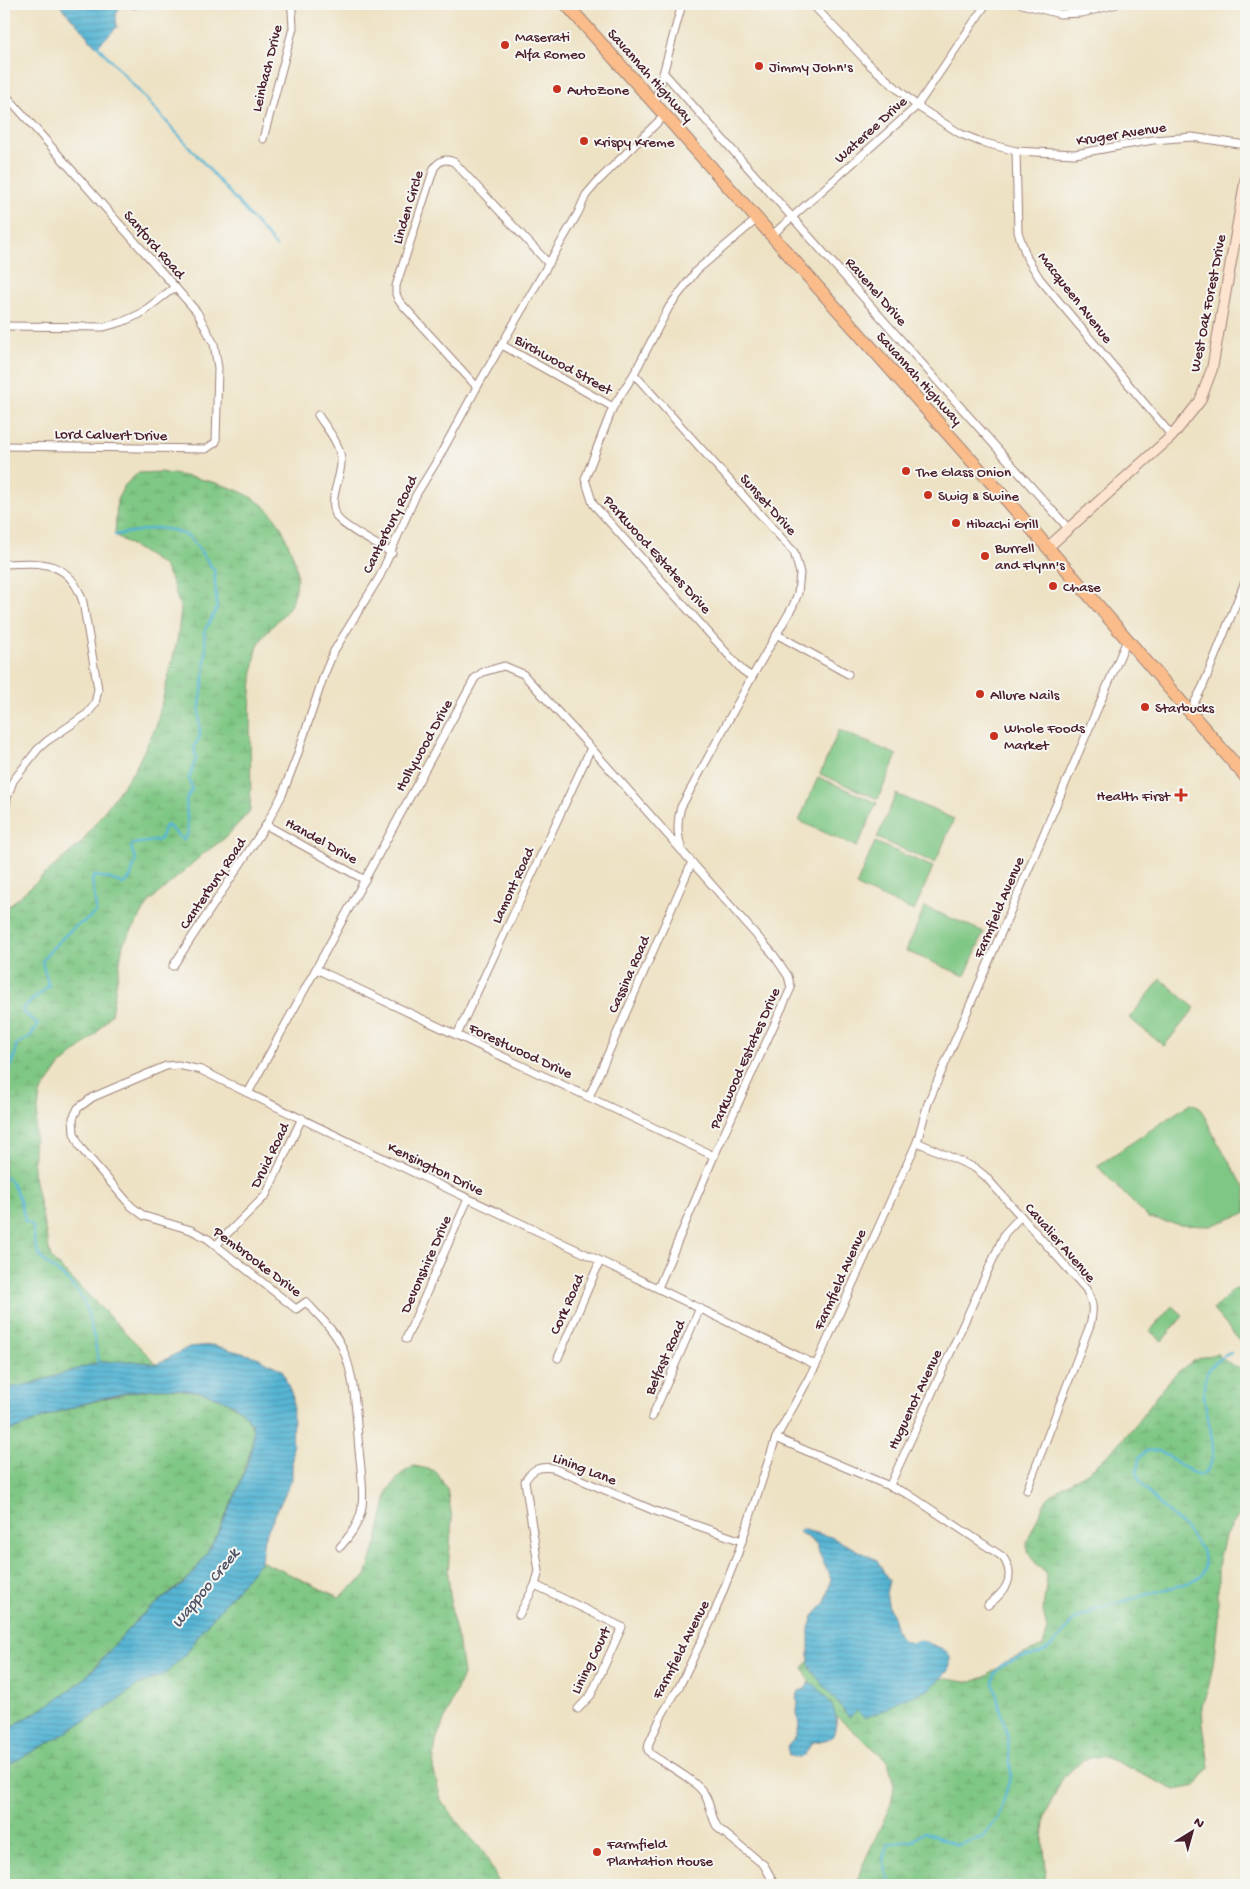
<svg xmlns="http://www.w3.org/2000/svg" width="1250" height="1889" viewBox="0 0 1250 1889" font-family="'Gochi Hand',sans-serif">
<defs>
<pattern id="wetland-marsh" width="20" height="14" patternUnits="userSpaceOnUse" patternTransform="scale(1.25)"><rect width="20" height="14" fill="#7fc784"/><path d="M1 5h8M5 5V1M11 12h8M15 12V8" fill="none" stroke="#6faa72"/></pattern>
<pattern id="water-rules" width="6" height="5" patternUnits="userSpaceOnUse" patternTransform="scale(1.25)"><rect width="6" height="5" fill="#55b5d4"/><path d="M0 2.5h6" fill="none" stroke="#4893ac"/></pattern>
</defs>
<rect width="100%" height="100%" fill="#f6f6f2"/>
<filter id="ink" filterUnits="userSpaceOnUse"><feTurbulence type="fractalNoise" baseFrequency=".02" numOctaves="2"/><feDisplacementMap in="SourceGraphic" scale="10" xChannelSelector="R" yChannelSelector="G"/><feConvolveMatrix kernelMatrix="1 2 1 2 8 2 1 2 1" color-interpolation-filters="sRGB"/></filter>
<filter id="wash" filterUnits="userSpaceOnUse"><feTurbulence type="fractalNoise" baseFrequency=".0096" numOctaves="4" result="noise"/><feDisplacementMap in="SourceGraphic" scale="20" xChannelSelector="R" yChannelSelector="G"/><feGaussianBlur stdDeviation="1.12" result="paint"/><feColorMatrix in="noise" values="0 0 0 0 0 0 0 0 0 0 0 0 0 0 0 0 0 1.4 0 .05"/><feComposite in="paint" operator="in"/></filter>
<g filter="url(#wash)">
<rect width="100%" height="100%" fill="#eee2c4"/>
<g fill="url(#wetland-marsh)" stroke="#647358">
<path d="M160 472C198 478 256 486 278 522 283 529 286 538 289 546 298 565 300 584 291 604 284 617 260 635 257 649 245 701 253 757 250 811L225 838 203 854 150 901 123 944 111 1014 94 1036 60 1066 40 1094 35 1132 33 1172 51 1258 157 1364 132 1361 99 1362 30 1384 4 1389V910L82 842 135 769 156 726 177 641 181 610 172 582 164 566 115 535 117 500 124 486 138 473Z"/>
<polygon points="1246,1285 1246,1348 1213,1310 1232,1291"/>
<path d="M1218 1354 1219 1358 1246 1371V1505L1225 1536 1218 1566V1620L1213 1665 1208 1689 1202 1705 1203 1723 1209 1767 1196 1786 1175 1790 1117 1762 1100 1756 1082 1760 1062 1779 1046 1813 1043 1841 1046 1869 1044 1885H856L861 1869 891 1804 894 1786 888 1761 836 1716 814 1692 803 1668 818 1647 919 1679 948 1678 971 1682 987 1676 1005 1662 1043 1646 1047 1629 1043 1611 1047 1575C1039 1566 1027 1557 1027 1544 1027 1540 1044 1503 1047 1499 1060 1485 1080 1479 1094 1467 1111 1453 1126 1437 1139 1420 1160 1392 1179 1358 1218 1354Z"/>
<path d="M166 1388 194 1391 217 1396 245 1413 253 1429 252 1446 239 1486 224 1520 209 1551 190 1577 139 1617 86 1677 60 1698 4 1731V1432C21 1429 35 1421 51 1415 88 1402 126 1391 166 1388Z"/>
<polygon points="414,1466 433,1470 437,1473 447,1489 452,1518 448,1574 452,1615 459,1644 463,1675 436,1740 433,1767 441,1800 462,1828 483,1851 500,1885 4,1885 4,1767 59,1737 121,1698 138,1685 165,1674 186,1654 203,1629 261,1561 339,1597 366,1576 377,1541 388,1491 401,1474"/>
</g>
<g fill="#7fc784" stroke="#647358">
<polygon points="839,730 897,755 878,799 820,774"/>
<polygon points="818,777 877,803 857,847 799,821"/>
<polygon points="896,794 954,819 935,863 877,838"/>
<polygon points="875,842 933,867 914,911 856,886"/>
<polygon points="925,907 984,932 965,976 906,951"/>
<polygon points="1161,979 1195,1008 1164,1046 1129,1018"/>
<polygon points="1191,1103 1200,1107 1215,1138 1246,1190 1246,1213 1210,1226 1181,1225 1148,1218 1097,1166"/>
<polygon points="1172,1306 1183,1316 1162,1341 1150,1331"/>
</g>
<g fill="url(#water-rules)" stroke="#506a80">
<path d="M59 4H141L136 9 124 5C114 10 116 18 117 27L98 46 95 45Z"/>
<path d="M212 1345 257 1357 282 1370 293 1398 292 1479 264 1538 261 1561 203 1629 186 1654 165 1674 138 1685 121 1698 59 1737 4 1767V1731C32 1715 62 1699 86 1677 105 1659 120 1636 139 1618 154 1603 174 1593 189 1578 210 1557 257 1459 253 1430 250 1407 213 1394 194 1391 145 1382 95 1400 50 1415 34 1421 20 1429 4 1432V1389L30 1384 99 1362 132 1361 157 1364 189 1347Z"/>
<polygon points="801,1529 831,1537 877,1560 889,1581 886,1593 889,1608 894,1616 895,1628 898,1635 904,1641 912,1643 921,1640 943,1649 950,1657 950,1666 947,1672 928,1690 898,1701 880,1712 864,1718 857,1711 849,1717 812,1671 809,1664 809,1628 813,1616 825,1603 831,1579 818,1551 818,1545 799,1532"/>
<path d="M808 1684H814C825 1696 841 1712 835 1728 834 1732 834 1736 830 1738 825 1741 817 1741 811 1743 806 1754 802 1763 789 1755L787 1747 795 1738 799 1727 797 1712 798 1702 796 1699 799 1691 805 1689Z"/>
</g>
<g fill="none" stroke-linecap="round" stroke-linejoin="round">
<g stroke="#55b5d4" stroke-width="2.5">
<polyline points="98,46 193,151 276,246"/>
<path d="M4 1083 15 1054 16 1045 30 1037 38 1024 23 1012V1008L49 986 42 962C46 953 68 932 76 926 84 922 90 918 96 912 96 900 93 890 92 879L95 876 107 878 124 884 130 878 136 860 131 848 133 844 160 840 164 828 167 825 183 840 188 834 186 800 192 789 189 778 196 759 194 747 200 736 199 712 204 676 206 649 204 632 217 608 214 570 190 537 173 530 156 528 115 535"/>
<path d="M4 1175C17 1185 22 1206 25 1221L33 1226C34 1266 48 1260 71 1284 74 1288 79 1292 81 1296 88 1309 97 1348 98 1363"/>
<polyline points="1243,1349 1246,1347"/>
<path d="M890 1885 883 1858 888 1844 902 1841H913L924 1832 957 1845 983 1837 999 1817 1011 1774 1007 1733 993 1682 995 1673 1002 1665 1022 1657 1038 1654 1047 1649 1056 1642 1074 1620 1099 1608 1188 1583 1201 1576 1205 1566 1202 1550 1183 1526 1154 1499 1140 1482 1137 1473 1139 1458 1146 1451 1159 1450 1191 1472 1202 1475C1238 1448 1169 1376 1231 1353"/>
</g>
</g>
</g>
<g filter="url(#ink)">
<g fill="none" stroke-linecap="round" stroke-linejoin="round">
<g stroke="#9c8078" stroke-width="9">
<g id="street">
<polyline points="812,4 870,65 917,106 961,134 981,142 1016,151 1075,154 1153,140 1192,137 1246,145"/>
<polyline points="1022,4 1060,14 1082,13 1117,4"/>
<polyline points="664,73 1068,528"/>
<polyline points="4,93 197,312 214,344 218,368 216,442 206,449 4,446"/>
<polyline points="655,103 682,4"/>
<polyline points="263,139 293,28 292,10 290,4"/>
<polyline points="1016,151 1018,232 1027,258 1040,279 1172,436"/>
<polyline points="771,236 917,106 986,4"/>
<polyline points="4,326 104,327 122,322 140,314 175,287"/>
<polyline points="502,345 613,407"/>
<path d="M634 374 794 552 800 573 798 593 793 606 752 677 681 807C677 822 677 832 681 847"/>
<path d="M477 387 399 301 396 294V286L434 168C440 160 445 158 454 162L549 264"/>
<path d="M318 415C327 429 340 443 341 460 342 479 327 498 337 517 343 527 380 546 392 553"/>
<path d="M4 564C41 562 70 560 83 602L98 689 95 704 87 714 47 741 38 749 13 781 7 798 4 821"/>
<polyline points="778,635 848,674"/>
<polyline points="752,677 742,670 593,504 585,479 613,407 634,374 669,307 697,270 757,219"/>
<polyline points="1190,711 1203,686 1246,579"/>
<polyline points="266,825 365,880"/>
<polyline points="173,966 266,825 282,795 296,759 324,675 334,651 380,576 416,495 438,459 477,387 578,213 586,195 598,181 665,115"/>
<polyline points="316,969 714,1156"/>
<polyline points="457,1035 591,748"/>
<polyline points="248,1093 475,678 483,672 504,666 523,674 591,748 773,954 788,976 791,988 714,1156 658,1288"/>
<polyline points="589,1097 692,862"/>
<path d="M917 1142 975 1168 985 1176 1086 1289C1093 1302 1094 1310 1090 1325L1027 1490"/>
<polyline points="216,1245 266,1195 302,1118"/>
<polyline points="406,1339 468,1199"/>
<polyline points="558,1358 600,1261"/>
<polyline points="652,1417 700,1308"/>
<path d="M776 1438 908 1494 1003 1557C1017 1578 1005 1592 988 1605"/>
<polyline points="890,1485 1005,1233 1021,1216"/>
<path d="M340 1547C350 1536 360 1523 362 1507 364 1489 361 1468 359 1450 356 1416 356 1378 342 1347 334 1330 319 1316 306 1302L296 1309 208 1239 191 1230 144 1216 131 1206 80 1147 74 1133 73 1118 78 1108 93 1097 166 1066 178 1065 201 1070C405 1171 612 1264 816 1365"/>
<polyline points="535,1585 622,1627 591,1695 578,1709"/>
<path d="M519 1615 535 1585 539 1571 525 1481C532 1469 539 1466 553 1468L655 1511 742 1541"/>
<path d="M775 1885 764 1865 718 1828C711 1818 711 1806 705 1795 697 1781 667 1765 652 1755L648 1750 649 1743 663 1713 679 1687 712 1619 738 1553 776 1438 816 1365 917 1142 928 1103 1127 640"/>
</g>
</g>
<g stroke="#9c8078" stroke-width="12">
<polyline id="secondary" points="1047,548 1172,436 1200,401 1212,369 1246,177"/>
</g>
<g stroke="#9c8078" stroke-width="14">
<polyline id="highway" points="566,4 1005,498 1246,777"/>
</g>
<use href="#street" stroke="#fff" stroke-width="7"/>
<use href="#secondary" stroke="#fde4d0" stroke-width="10"/>
<use href="#highway" stroke="#f9bc8a" stroke-width="12"/>
</g>
</g>
<g fill="#c8321e" stroke="#f6f6f2" stroke-width="2">
<circle cx="505" cy="45" r="5"/>
<circle cx="759" cy="66" r="5"/>
<circle cx="557" cy="89" r="5"/>
<circle cx="584" cy="141" r="5"/>
<circle cx="906" cy="471" r="5"/>
<circle cx="928" cy="495" r="5"/>
<circle cx="956" cy="523" r="5"/>
<circle cx="985" cy="556" r="5"/>
<circle cx="1053" cy="586" r="5"/>
<circle cx="980" cy="694" r="5"/>
<circle cx="1145" cy="707" r="5"/>
<circle cx="994" cy="736" r="5"/>
<path d="M1178.5 787.5h5v5h5v5h-5v5h-5v-5h-5v-5h5z"/>
<circle cx="597" cy="1852" r="5"/>
</g>
<g text-anchor="middle" stroke-width="4" stroke-linejoin="round" paint-order="stroke">
<g font-size="15" fill="#4a1f2b" stroke="#f6f6f2" text-anchor="start">
<text x="515" y="41">Maserati<tspan x="515" dy="17">Alfa Romeo</tspan></text>
<text x="769" y="71">Jimmy John's</text>
<text x="567" y="94">AutoZone</text>
<text x="594" y="146">Krispy Kreme</text>
<text x="916" y="476">The Glass Onion</text>
<text x="938" y="500">Swig &amp; Swine</text>
<text x="966" y="528">Hibachi Grill</text>
<text x="995" y="552">Burrell<tspan x="995" dy="17">and Flynn's</tspan></text>
<text x="1063" y="591">Chase</text>
<text x="990" y="699">Allure Nails</text>
<text x="1155" y="712">Starbucks</text>
<text x="1004" y="732">Whole Foods<tspan x="1004" dy="17">Market</tspan></text>
<text x="1170" y="800" text-anchor="end">Health First</text>
<text x="607" y="1848">Farmfield<tspan x="607" dy="17">Plantation House</tspan></text>
</g>
<g font-size="15" fill="#4a1f2b" stroke="#f6f6f2">
<text transform="translate(266 68) rotate(-76)" y="5">Leinbach Drive</text>
<text transform="translate(651 75) rotate(48)" y="5">Savannah Highway</text>
<text transform="translate(870 129) rotate(-42)" y="5">Wateree Drive</text>
<text transform="translate(1121 133) rotate(-9)" y="5">Kruger Avenue</text>
<text transform="translate(407 207) rotate(-73)" y="5">Linden Circle</text>
<text transform="translate(155 244) rotate(49)" y="5">Sanford Road</text>
<text transform="translate(877 291) rotate(49)" y="5">Ravenel Drive</text>
<text transform="translate(1076 297) rotate(52)" y="5">Macqueen Avenue</text>
<text transform="translate(1207 303) rotate(-79)" y="5">West Oak Forest Drive</text>
<text transform="translate(564 364) rotate(29)" y="5">Birchwood Street</text>
<text transform="translate(920 378) rotate(48)" y="5">Savannah Highway</text>
<text transform="translate(111 434) rotate(1)" y="5">Lord Calvert Drive</text>
<text transform="translate(769 504) rotate(48)" y="5">Sunset Drive</text>
<text transform="translate(389 524) rotate(-64)" y="5">Canterbury Road</text>
<text transform="translate(658 554) rotate(48)" y="5">Parkwood Estates Drive</text>
<text transform="translate(423 745) rotate(-61)" y="5">Hollywood Drive</text>
<text transform="translate(322 840) rotate(29)" y="5">Handel Drive</text>
<text transform="translate(212 883) rotate(-56)" y="5">Canterbury Road</text>
<text transform="translate(512 885) rotate(-65)" y="5">Lamont Road</text>
<text transform="translate(998 907) rotate(-67)" y="5">Farmfield Avenue</text>
<text transform="translate(628 974) rotate(-66)" y="5">Cassina Road</text>
<text transform="translate(521 1050) rotate(25)" y="5">Forestwood Drive</text>
<text transform="translate(744 1058) rotate(-66)" y="5">Parkwood Estates Drive</text>
<text transform="translate(269 1155) rotate(-64)" y="5">Druid Road</text>
<text transform="translate(436 1168) rotate(26)" y="5">Kensington Drive</text>
<text transform="translate(1061 1242) rotate(49)" y="5">Cavalier Avenue</text>
<text transform="translate(258 1261) rotate(37)" y="5">Pembrooke Drive</text>
<text transform="translate(425 1264) rotate(-66)" y="5">Devonshire Drive</text>
<text transform="translate(839 1279) rotate(-66)" y="5">Farmfield Avenue</text>
<text transform="translate(566 1304) rotate(-66)" y="5">Cork Road</text>
<text transform="translate(664 1357) rotate(-66)" y="5">Belfast Road</text>
<text transform="translate(914 1399) rotate(-65)" y="5">Huguenot Avenue</text>
<text transform="translate(585 1468) rotate(21)" y="5">Lining Lane</text>
<text transform="translate(680 1649) rotate(-63)" y="5">Farmfield Avenue</text>
<text transform="translate(590 1660) rotate(-64)" y="5">Lining Court</text>
</g>
<g font-size="16" font-style="italic" fill="#4e5466" stroke="#f6f6f2">
<text transform="translate(204 1587) rotate(-51)" y="6">Wappoo Creek</text>
</g>
</g>
<rect width="1250" height="1889" fill="none" stroke="#f6f6f2" stroke-width="20"/>
<g transform="translate(1192 1832) rotate(37)" stroke="#f6f6f2" stroke-width="4" paint-order="stroke">
<path d="M0-4L9 19L0 12L-9 19Z" fill="#4a1f2b"/>
<text y="-8" font-size="14" font-weight="bold" text-anchor="middle" fill="#4a1f2b">N</text>
</g>
</svg>
